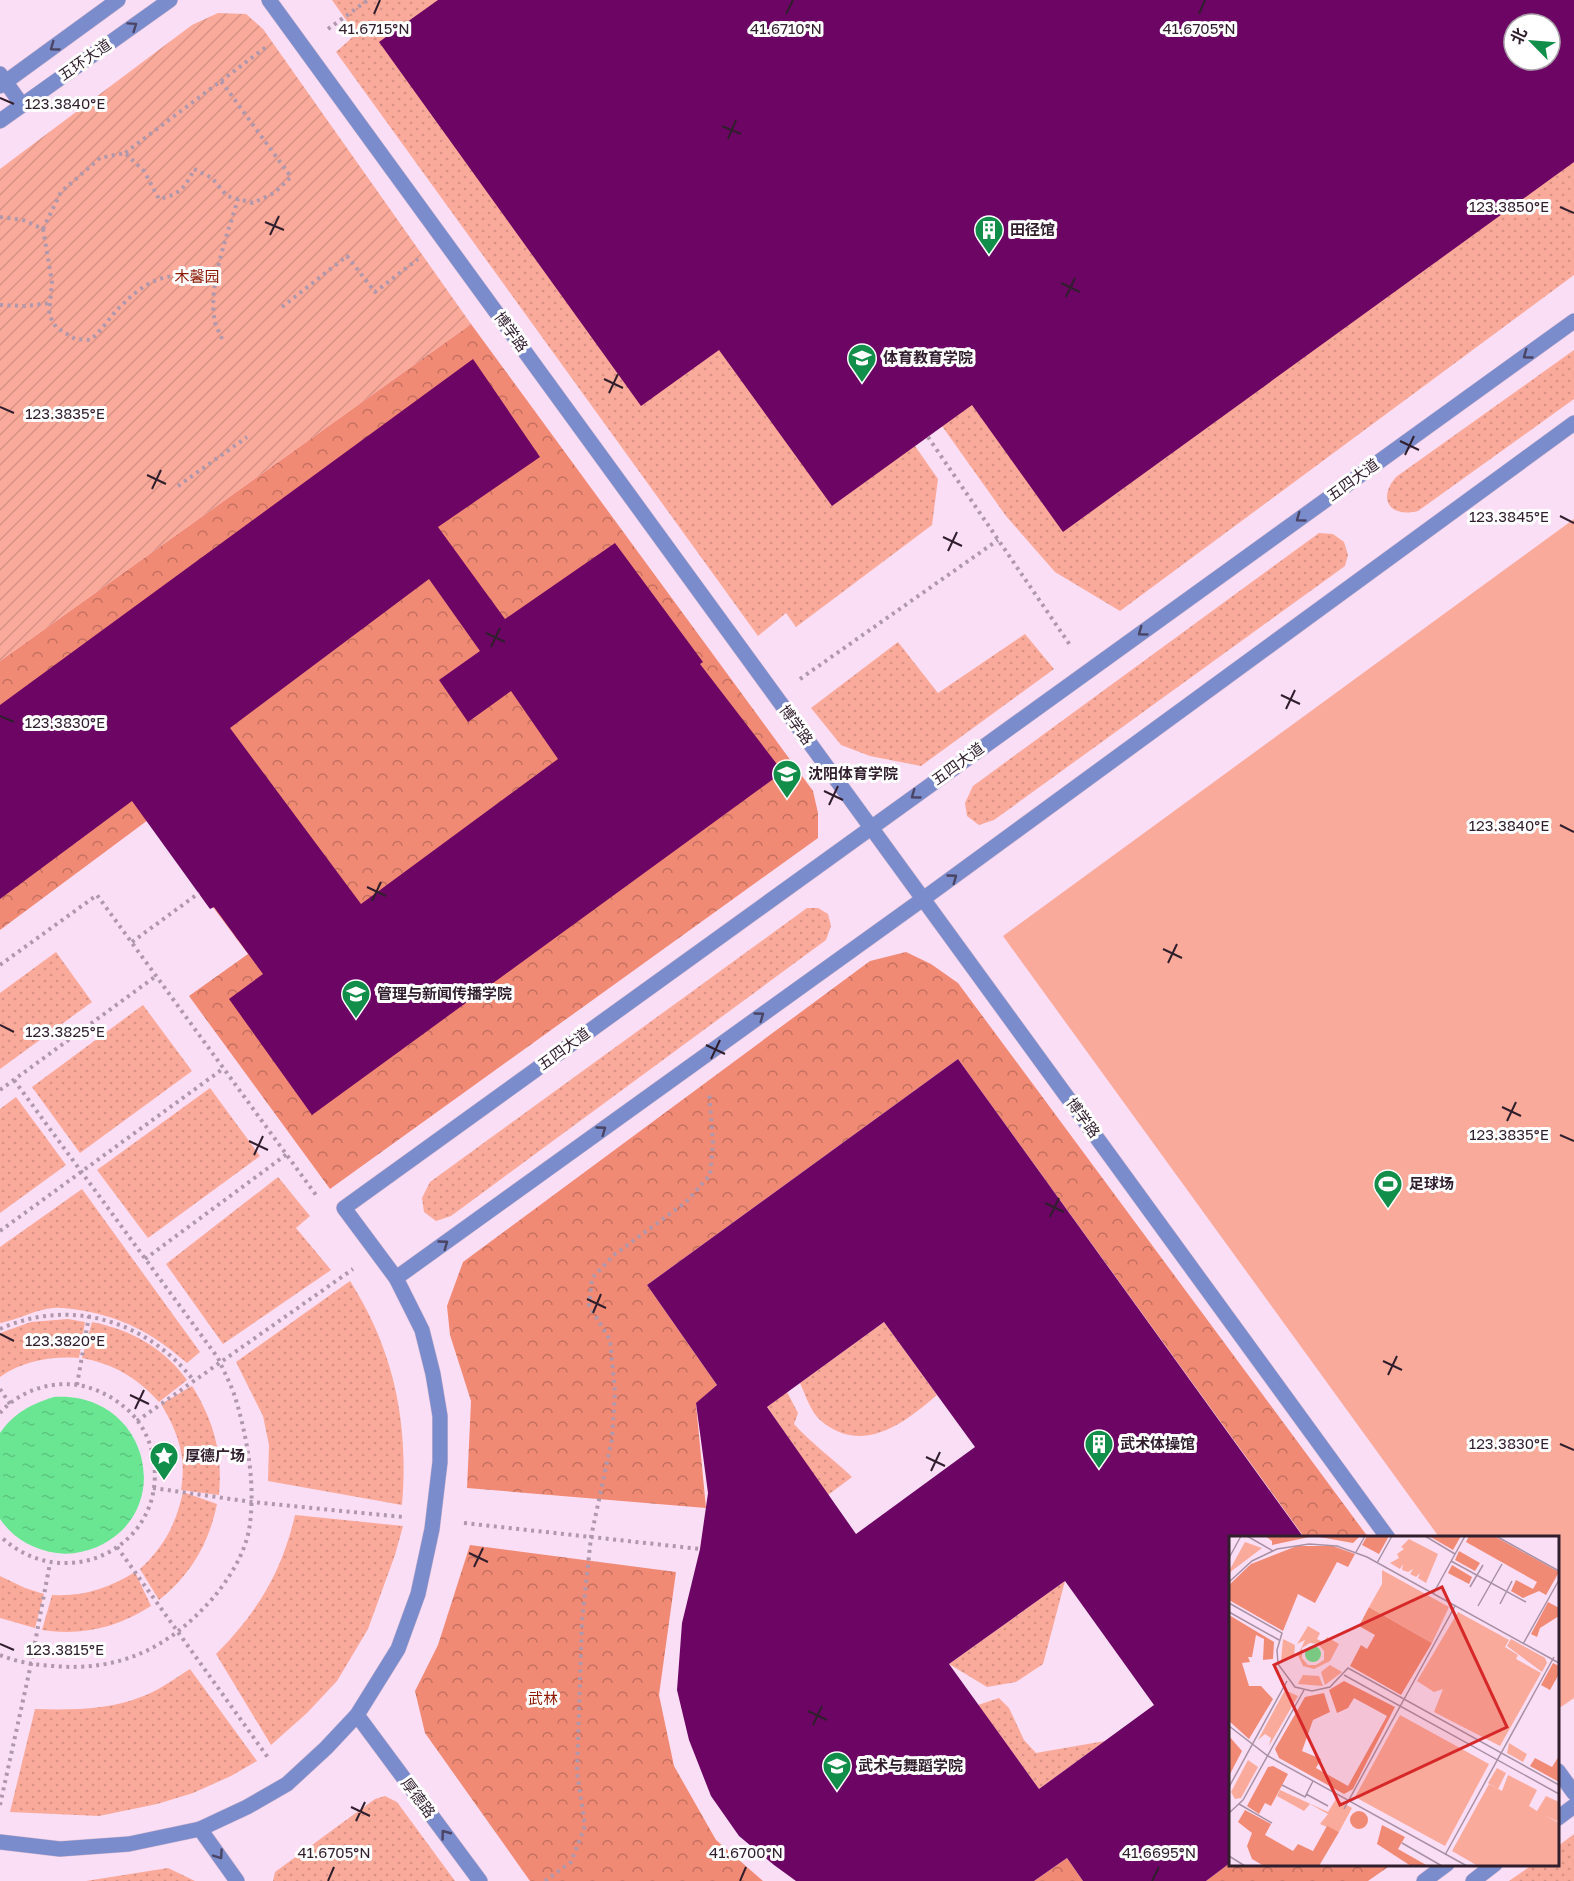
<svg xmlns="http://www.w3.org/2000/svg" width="1574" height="1881" viewBox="0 0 1574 1881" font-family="'Golos Text','Noto Sans SC',sans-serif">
<defs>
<pattern id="grass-dots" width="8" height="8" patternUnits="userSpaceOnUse" patternTransform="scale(1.5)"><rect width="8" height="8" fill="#faaa9a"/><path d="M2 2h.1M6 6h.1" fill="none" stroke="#d79285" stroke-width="1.8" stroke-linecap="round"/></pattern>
<pattern id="forest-crowns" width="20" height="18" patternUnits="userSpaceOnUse" patternTransform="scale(1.5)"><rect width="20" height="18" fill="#f18a75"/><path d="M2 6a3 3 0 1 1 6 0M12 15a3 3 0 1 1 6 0" fill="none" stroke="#c47060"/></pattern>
<pattern id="garden-furrows" width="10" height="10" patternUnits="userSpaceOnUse" patternTransform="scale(1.5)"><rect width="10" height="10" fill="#faaa9a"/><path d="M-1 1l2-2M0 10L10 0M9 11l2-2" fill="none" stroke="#d79285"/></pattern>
<pattern id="water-ripples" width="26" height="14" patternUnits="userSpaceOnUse" patternTransform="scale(1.5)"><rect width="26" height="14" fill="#6ae693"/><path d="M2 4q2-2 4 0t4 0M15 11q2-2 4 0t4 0" fill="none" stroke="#5cc57f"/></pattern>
</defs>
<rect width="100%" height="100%" fill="#fadef5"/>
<g fill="url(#grass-dots)" fill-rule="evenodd">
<path d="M332 0H1574V275L1120 611 1055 572 1006 516 942 426 915 446 938 479 932 525 796 627 786 613 758 636 336 52 356 34ZM1514 24H1550V60H1514Z"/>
<path d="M1574 350V399L1418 511C1390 518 1377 499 1396 477Z"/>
<polygon points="1319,533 1333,534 1344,542 1348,555 1345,566 994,820 979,825 967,816 965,803 973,786"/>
<polygon points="1025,634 1054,669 921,766 870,756 841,745 811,708 898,642 938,693"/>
<polygon points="807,908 818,908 828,914 831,926 826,940 451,1216 436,1221 424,1212 422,1198 430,1182"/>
<polygon points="56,952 92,1002 0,1069 0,993"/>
<polygon points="143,1005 192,1071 80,1153 32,1087"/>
<polygon points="210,1088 260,1156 148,1238 97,1170"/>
<polygon points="16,1097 66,1165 0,1213 0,1109"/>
<polygon points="278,1177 310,1216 296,1228 331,1270 223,1344 166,1264"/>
<path d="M82 1189 200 1352 187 1363C157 1337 129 1320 90 1312 78 1310 65 1307 53 1308 34 1310 17 1320 0 1323V1247Z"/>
<path d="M350 1281C394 1350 409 1423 402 1505L268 1481 269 1445 263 1416 236 1362Z"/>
<path d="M68 1319 85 1322 79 1358C51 1356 23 1361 0 1377V1333L31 1322Z"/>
<path d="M92 1322C131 1330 163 1347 187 1380L159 1402C137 1377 113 1364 82 1358Z"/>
<path d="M884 1322 937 1395C903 1424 862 1456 820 1420 811 1412 805 1394 800 1383Z"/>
<path d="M192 1386C214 1421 223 1455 219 1495L181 1490C187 1458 178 1432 161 1404Z"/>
<path d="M787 1392 798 1413 794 1424C811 1443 833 1459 852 1477L828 1495 767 1407Z"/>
<path d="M183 1492 217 1504C209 1543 191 1575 159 1600L140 1569C164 1547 176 1524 183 1492Z"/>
<path d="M295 1515 403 1526 395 1555 368 1629 337 1681 307 1713 271 1745 216 1654C257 1613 282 1572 295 1515Z"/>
<path d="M135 1572 151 1606C117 1628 81 1636 42 1630L52 1595C83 1597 109 1588 135 1572Z"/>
<polygon points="0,1576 25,1588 44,1594 35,1628 0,1618"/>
<polygon points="1065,1581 1043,1664 1016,1682 987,1687 949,1664"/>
<path d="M190 1669 257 1761 231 1776 193 1793 157 1804 99 1816 10 1812 35 1709C70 1710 108 1710 141 1697 158 1691 174 1679 190 1669Z"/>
<polygon points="999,1698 1009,1708 1024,1740 1036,1753 1105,1741 1039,1789 978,1705"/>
<polygon points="385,1796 397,1802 455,1881 273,1881 275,1872 375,1799"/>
<polygon points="1574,1834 1574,1881 1509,1881 1532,1865 1558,1864 1558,1846"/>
<polygon points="168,1868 195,1881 86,1881"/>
</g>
<g fill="url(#forest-crowns)">
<polygon points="471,324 813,791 818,813 818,838 330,1189 189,996 248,954 148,820 0,930 0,661"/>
<polygon points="906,952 931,964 958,983 1368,1537 1304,1537 958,1059 647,1285 717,1385 696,1404 706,1508 467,1488 471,1401 450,1335 447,1306 463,1262 870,961"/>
<polygon points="470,1545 676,1572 659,1695 674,1766 716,1840 763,1881 530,1881 425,1733 415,1691 438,1645"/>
<polygon points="1067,1858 1083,1881 1034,1881"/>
<polygon points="1230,1863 1230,1864 1391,1865 1368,1881 1206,1881"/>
</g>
<polygon fill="url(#garden-furrows)" points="218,13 246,14 263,29 471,324 0,661 0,169 192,25"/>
<polygon fill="#faaa9a" points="1574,519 1574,1698 1561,1707 1558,1703 1558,1538 1439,1537 1003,936"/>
<path fill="url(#water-ripples)" d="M54 1397C148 1391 178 1511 97 1547 84 1552 71 1555 57 1553 33 1550 13 1538 0 1519V1433C14 1413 31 1404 54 1397Z"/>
<g fill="#6c0564" fill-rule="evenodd">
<path d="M438 0H1574V162L1063 532 972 405 832 506 719 350 641 406 379 42ZM1514 24H1550V60H1514Z"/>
<path d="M473 359 540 457 438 527 505 619 615 543 703 662 700 664 783 772 312 1115 229 999 263 974 214 907 210 909 132 801 0 899V705ZM429 579 480 651 439 680 468 722 511 691 558 759 361 904 230 728Z"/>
<path d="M958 1059 1304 1538H1230V1863L1206 1881H1083L1067 1858 1034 1881H796L774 1865 739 1836 711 1796 689 1740 677 1690 682 1623 700 1549 708 1493 696 1403 717 1385 647 1285ZM884 1322 975 1447 856 1534 767 1407ZM1065 1581 1154 1705 1039 1789 949 1664Z"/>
</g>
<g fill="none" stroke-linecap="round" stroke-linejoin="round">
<g stroke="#d6bbd1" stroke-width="16">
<g id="lane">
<polyline points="269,0 1388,1538"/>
<polyline points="0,74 22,105"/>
<polyline points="0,86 118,0"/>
<polyline points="0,121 170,0"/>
<polyline points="396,1278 923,899 1574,423"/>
<polyline points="357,1715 480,1881"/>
<polyline points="1558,1771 1574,1793"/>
<polyline points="1558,1818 1574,1806"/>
<polyline points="200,1829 237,1881"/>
<polyline points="0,1842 60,1849 129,1844 200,1829 247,1807 287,1784 326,1748 357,1715 398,1649 418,1594 432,1529 440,1462 440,1416 433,1374 422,1330 396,1278 344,1208 1574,321"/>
<polyline points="1424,1881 1447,1864"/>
<polyline points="1473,1881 1495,1864"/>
</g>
</g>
<g stroke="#b098ac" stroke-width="4" stroke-dasharray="3 4.5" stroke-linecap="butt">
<polyline points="328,29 368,0"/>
<polyline points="221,81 266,47"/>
<path d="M0 217 23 220 43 229 61 192 100 158 125 153 144 171 159 199C179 195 186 187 194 169L212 178 227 196 253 203 274 193 291 177 221 81 125 153"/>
<path d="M43 229 52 282 49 315 56 327 75 339 90 340C103 330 110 316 122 305 155 272 174 273 217 278"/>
<polyline points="0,305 25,306 50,303"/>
<polyline points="282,307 347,256 375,292 418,259"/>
<path d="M222 339C220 333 216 327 215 322 207 287 228 233 238 199"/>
<polyline points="928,437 1070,645"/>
<polyline points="178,486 247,437"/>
<polyline points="800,679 998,540"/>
<polyline points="132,942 199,893"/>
<polyline points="0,965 97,895 316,1195"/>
<polyline points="0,1090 156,976"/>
<polyline points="0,1231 224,1068"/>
<polyline points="145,1259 287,1154"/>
<path d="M0 1329C70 1297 148 1321 194 1381"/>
<polyline points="77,1385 89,1316"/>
<polyline points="0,1389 10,1404"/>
<path d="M0 1413C19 1391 50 1381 78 1385 99 1389 115 1398 130 1412 142 1424 150 1440 153 1456 170 1546 65 1598 0 1536"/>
<polyline points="137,1421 353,1269"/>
<polyline points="153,1488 252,1502 403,1517"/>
<polyline points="464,1523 700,1549"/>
<polyline points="117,1547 269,1759"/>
<path d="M0 1655C17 1662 35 1665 53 1666 120 1672 169 1648 213 1598 229 1579 244 1555 249 1530 256 1488 248 1441 236 1400 232 1386 224 1372 218 1358L14 1080"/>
<polyline points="0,1805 31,1664 50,1563"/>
<polyline points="545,1881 571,1862 585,1826 577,1772 582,1621 591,1537 612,1439 615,1392 610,1340 589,1305 592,1278 614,1255 686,1202 710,1175 713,1143 709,1092"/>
</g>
<use href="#lane" stroke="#7b8ccd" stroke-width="15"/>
</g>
<defs><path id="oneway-chevron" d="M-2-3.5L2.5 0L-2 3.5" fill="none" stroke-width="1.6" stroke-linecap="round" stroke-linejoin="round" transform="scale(1.5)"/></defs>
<g stroke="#4a4465">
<use href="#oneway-chevron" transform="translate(133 26) rotate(-35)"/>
<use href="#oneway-chevron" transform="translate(54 47) rotate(144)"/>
<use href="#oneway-chevron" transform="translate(1527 355) rotate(144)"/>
<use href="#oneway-chevron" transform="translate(1300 518) rotate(144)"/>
<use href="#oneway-chevron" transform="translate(1142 632) rotate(144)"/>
<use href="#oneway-chevron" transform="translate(915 795) rotate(144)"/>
<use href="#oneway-chevron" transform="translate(953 878) rotate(-36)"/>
<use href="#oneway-chevron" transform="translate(760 1016) rotate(-36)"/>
<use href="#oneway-chevron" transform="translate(602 1130) rotate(-36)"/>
<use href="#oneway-chevron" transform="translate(444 1244) rotate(-36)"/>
<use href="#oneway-chevron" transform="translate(445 1834) rotate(-127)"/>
<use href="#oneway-chevron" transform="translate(219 1855) rotate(55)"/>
</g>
<path fill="none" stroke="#301e2d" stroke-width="2" d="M374 14 380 0M786 14 793 0M1199 14 1205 0M0 98 14 104M722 126 741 134M728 139 736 120M1560 207 1574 213M265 222 284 230M270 235 279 216M1061 283 1080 292M1066 297 1075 278M604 379 623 388M609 393 618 374M0 407 14 413M1400 441 1419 450M1405 455 1414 436M147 475 166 484M152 489 161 470M1560 516 1574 523M943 537 962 546M948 551 957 532M486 633 505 642M491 647 500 628M1281 695 1300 704M1286 709 1295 690M0 716 14 722M824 791 843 800M829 805 838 786M1560 825 1574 832M367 887 386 896M372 901 381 882M1163 949 1182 958M1168 963 1177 944M0 1025 14 1032M706 1045 725 1054M711 1059 720 1040M1502 1107 1521 1116M1507 1121 1516 1102M1560 1135 1574 1141M249 1141 268 1150M254 1155 263 1136M1045 1203 1064 1212M1050 1217 1059 1198M587 1299 606 1308M593 1313 601 1294M0 1334 14 1341M1383 1361 1402 1370M1388 1375 1397 1356M130 1395 149 1404M135 1409 144 1390M1560 1444 1574 1450M926 1457 945 1466M931 1471 940 1452M469 1553 488 1562M474 1567 483 1548M0 1644 14 1650M808 1711 827 1720M813 1725 822 1706M351 1807 370 1816M356 1821 365 1802M328 1881 334 1867M740 1881 746 1867M1152 1881 1159 1867"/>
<defs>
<g id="building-pin" transform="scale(1.5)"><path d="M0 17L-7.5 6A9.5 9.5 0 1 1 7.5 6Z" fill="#118e4a" stroke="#fff"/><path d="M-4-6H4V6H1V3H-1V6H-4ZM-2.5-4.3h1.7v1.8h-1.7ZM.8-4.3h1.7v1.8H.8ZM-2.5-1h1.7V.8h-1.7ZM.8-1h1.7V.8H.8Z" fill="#fff"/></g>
<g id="university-pin" transform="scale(1.5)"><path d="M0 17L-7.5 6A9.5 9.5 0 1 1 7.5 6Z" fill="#118e4a" stroke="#fff"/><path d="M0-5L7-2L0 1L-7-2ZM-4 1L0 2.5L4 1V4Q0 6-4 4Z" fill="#fff"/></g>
<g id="stadium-pin" transform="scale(1.5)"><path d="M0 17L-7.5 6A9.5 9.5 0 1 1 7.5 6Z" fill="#118e4a" stroke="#fff"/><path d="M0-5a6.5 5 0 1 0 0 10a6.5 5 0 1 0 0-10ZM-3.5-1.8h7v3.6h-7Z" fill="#fff"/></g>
<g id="sight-pin" transform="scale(1.5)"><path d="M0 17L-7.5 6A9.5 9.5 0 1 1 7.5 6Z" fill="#118e4a" stroke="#fff"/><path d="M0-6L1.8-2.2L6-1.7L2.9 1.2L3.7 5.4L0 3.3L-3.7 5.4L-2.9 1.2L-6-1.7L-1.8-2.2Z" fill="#fff"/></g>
</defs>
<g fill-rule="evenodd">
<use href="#building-pin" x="989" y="230"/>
<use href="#university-pin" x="862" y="358"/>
<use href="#university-pin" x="787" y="774"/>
<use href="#university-pin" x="356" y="994"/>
<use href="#stadium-pin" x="1388" y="1184"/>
<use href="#building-pin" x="1099" y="1444"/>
<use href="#sight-pin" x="164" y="1456"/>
<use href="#university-pin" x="837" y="1766"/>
</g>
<g text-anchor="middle" stroke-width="6" stroke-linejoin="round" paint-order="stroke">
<g font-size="15" fill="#301e2d" stroke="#fff">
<text transform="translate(85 60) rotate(-35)" y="5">五环大道</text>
<text transform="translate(511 332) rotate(54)" y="5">博学路</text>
<text transform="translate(1353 480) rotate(-36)" y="5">五四大道</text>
<text transform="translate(796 725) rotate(54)" y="5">博学路</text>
<text transform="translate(958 764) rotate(-36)" y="5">五四大道</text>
<text transform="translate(564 1049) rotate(-36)" y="5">五四大道</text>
<text transform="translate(1083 1118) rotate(54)" y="5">博学路</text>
<text transform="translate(418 1798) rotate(53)" y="5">厚德路</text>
</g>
<g font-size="15" font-weight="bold" fill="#301e2d" stroke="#fff" text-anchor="start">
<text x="1010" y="235">田径馆</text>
<text x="883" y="363">体育教育学院</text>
<text x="808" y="779">沈阳体育学院</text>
<text x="377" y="999">管理与新闻传播学院</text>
<text x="1409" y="1189">足球场</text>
<text x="1120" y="1449">武术体操馆</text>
<text x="185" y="1461">厚德广场</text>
<text x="858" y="1771">武术与舞蹈学院</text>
</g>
<g font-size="15" fill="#8c1803" stroke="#fff">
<text x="197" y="282">木馨园</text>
<text x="543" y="1704">武林</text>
</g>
</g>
<g transform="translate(1229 1536)">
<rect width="330" height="330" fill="#fadef5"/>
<path d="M180 3 209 18 197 47 189 42 191 37 187 41 181 38 184 33 179 36 173 34 174 28 171 33 161 27 170 22 168 18 175 13 172 11ZM16 6 33 12 0 37V35ZM229 76 280 104 276 111 289 119 287 123 312 137 271 210 205 176 214 153 205 156 188 145ZM79 90 91 97 88 103 95 107 98 101 110 108 101 125 85 133 74 130 69 119 76 104 68 108ZM81 107 89 108 95 115V124L87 129H79L73 122V112ZM54 103 66 109 65 121 52 125ZM282 103 316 122 318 127 313 136 278 110ZM101 129 113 136 96 149 92 136ZM74 139 90 140 94 150 69 148ZM56 154 69 160 40 210 42 202 36 198 29 204ZM280 207 298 218 294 226 278 217ZM19 224 29 231 12 262 6 263 2 256ZM268 232 277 237 269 253 259 247ZM51 254 99 276 107 263 123 272 110 296 91 288 99 278 81 268 75 275 48 260Z" fill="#faaa9a" fill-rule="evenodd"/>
<path d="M36 0H131L124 7 85 0 43 9V5ZM138 0H160L150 18 133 9ZM200 0H232L224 14ZM240 0H265L330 36 317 59 310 55 294 62 282 55 287 44 304 53 308 46 237 6ZM68 10H104L126 18 119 31 108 26 86 67 69 58 54 95 0 64V49L22 28ZM230 15 251 27 246 35 226 24ZM223 29 243 41 240 48 219 37ZM319 66 330 72V80L311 92 308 101 302 98ZM140 71 203 107 172 159 121 130 132 109 138 113 146 99 130 90ZM0 79 45 106 44 123 34 124 35 103 27 99 23 121H19L21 126 13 127 20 150H32L44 163 20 203 0 185ZM324 127 330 130V138L321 154 312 149ZM115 145 166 171 124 253 115 258 50 222 46 213 76 161 95 157 101 176 84 184 73 215 92 223 87 232 119 250 158 180 125 162 119 172 108 177 100 154ZM0 200 13 215 0 240ZM330 220V246L301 230 306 222 323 231ZM44 230 59 238 42 270 36 267 30 278 18 270 39 231ZM16 274 42 288 36 299 64 315 69 308 84 315 98 290 110 296 90 330H35L23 323 18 310 23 297 9 286ZM121 284a9 9 0 1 1 18 0a9 9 0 1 1-18 0ZM153 289 176 301 169 313 199 330H182L148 308Z" fill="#f18a75"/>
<path d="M153 34 220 71 203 107 140 71 153 48Z" fill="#faaa9a"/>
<path d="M171 179 260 228 216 310 126 261ZM279 239 308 254 300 270 308 275 317 260 330 266V286L317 280 330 287V330H249L223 315 260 248 273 255Z" fill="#faaa9a"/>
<path d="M76 118a8 8 0 1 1 16 0a8 8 0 1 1-16 0Z" fill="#6ae693"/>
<path fill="none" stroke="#a991a5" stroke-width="1.5" d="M18 0 44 15M196 0 226 18M267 0 330 35M127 16 136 0M0 22 12 0M222 25 297 66M148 27 163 0M0 46 23 25 48 13 80 8 108 10 138 21 330 127M241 51 254 29M204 58 236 0M0 67 53 97 48 114 49 128 66 151 83 155 101 151 119 132 330 249M271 68 283 45M249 70 273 28M0 76 50 104M294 108 330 44M115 139 330 258M0 190 39 220 238 330M53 249 76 261 84 245M0 251 58 145M77 258 99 270M10 268 43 287M115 273 226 70M0 277 14 264 75 154M173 307 213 330M216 319 325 121M0 320 16 330"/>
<path fill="#d62828" fill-opacity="0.15" stroke="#d62828" stroke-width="3" d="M213 51 278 191 111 269 45 129Z"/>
<rect width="330" height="330" fill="none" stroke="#301e2d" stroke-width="3"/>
</g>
<g font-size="15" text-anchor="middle" fill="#301e2d" stroke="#fff" stroke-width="6" stroke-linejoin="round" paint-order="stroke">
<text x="374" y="34">41.6715°N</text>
<text x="786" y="34">41.6710°N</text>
<text x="1199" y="34">41.6705°N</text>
<text x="65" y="109">123.3840°E</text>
<text x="1509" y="212">123.3850°E</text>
<text x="65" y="419">123.3835°E</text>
<text x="1509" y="522">123.3845°E</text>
<text x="65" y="728">123.3830°E</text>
<text x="1509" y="831">123.3840°E</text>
<text x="65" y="1037">123.3825°E</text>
<text x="1509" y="1140">123.3835°E</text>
<text x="65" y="1346">123.3820°E</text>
<text x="1509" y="1449">123.3830°E</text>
<text x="65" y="1655">123.3815°E</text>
<text x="334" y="1858">41.6705°N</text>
<text x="746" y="1858">41.6700°N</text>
<text x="1159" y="1858">41.6695°N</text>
</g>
<g transform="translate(1532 42) rotate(295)"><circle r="28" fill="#ffffff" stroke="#aca5ab" stroke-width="1.5"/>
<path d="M0-4.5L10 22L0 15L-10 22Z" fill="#118e4a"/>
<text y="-9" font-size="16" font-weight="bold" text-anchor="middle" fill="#301e2d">北</text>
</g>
</svg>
